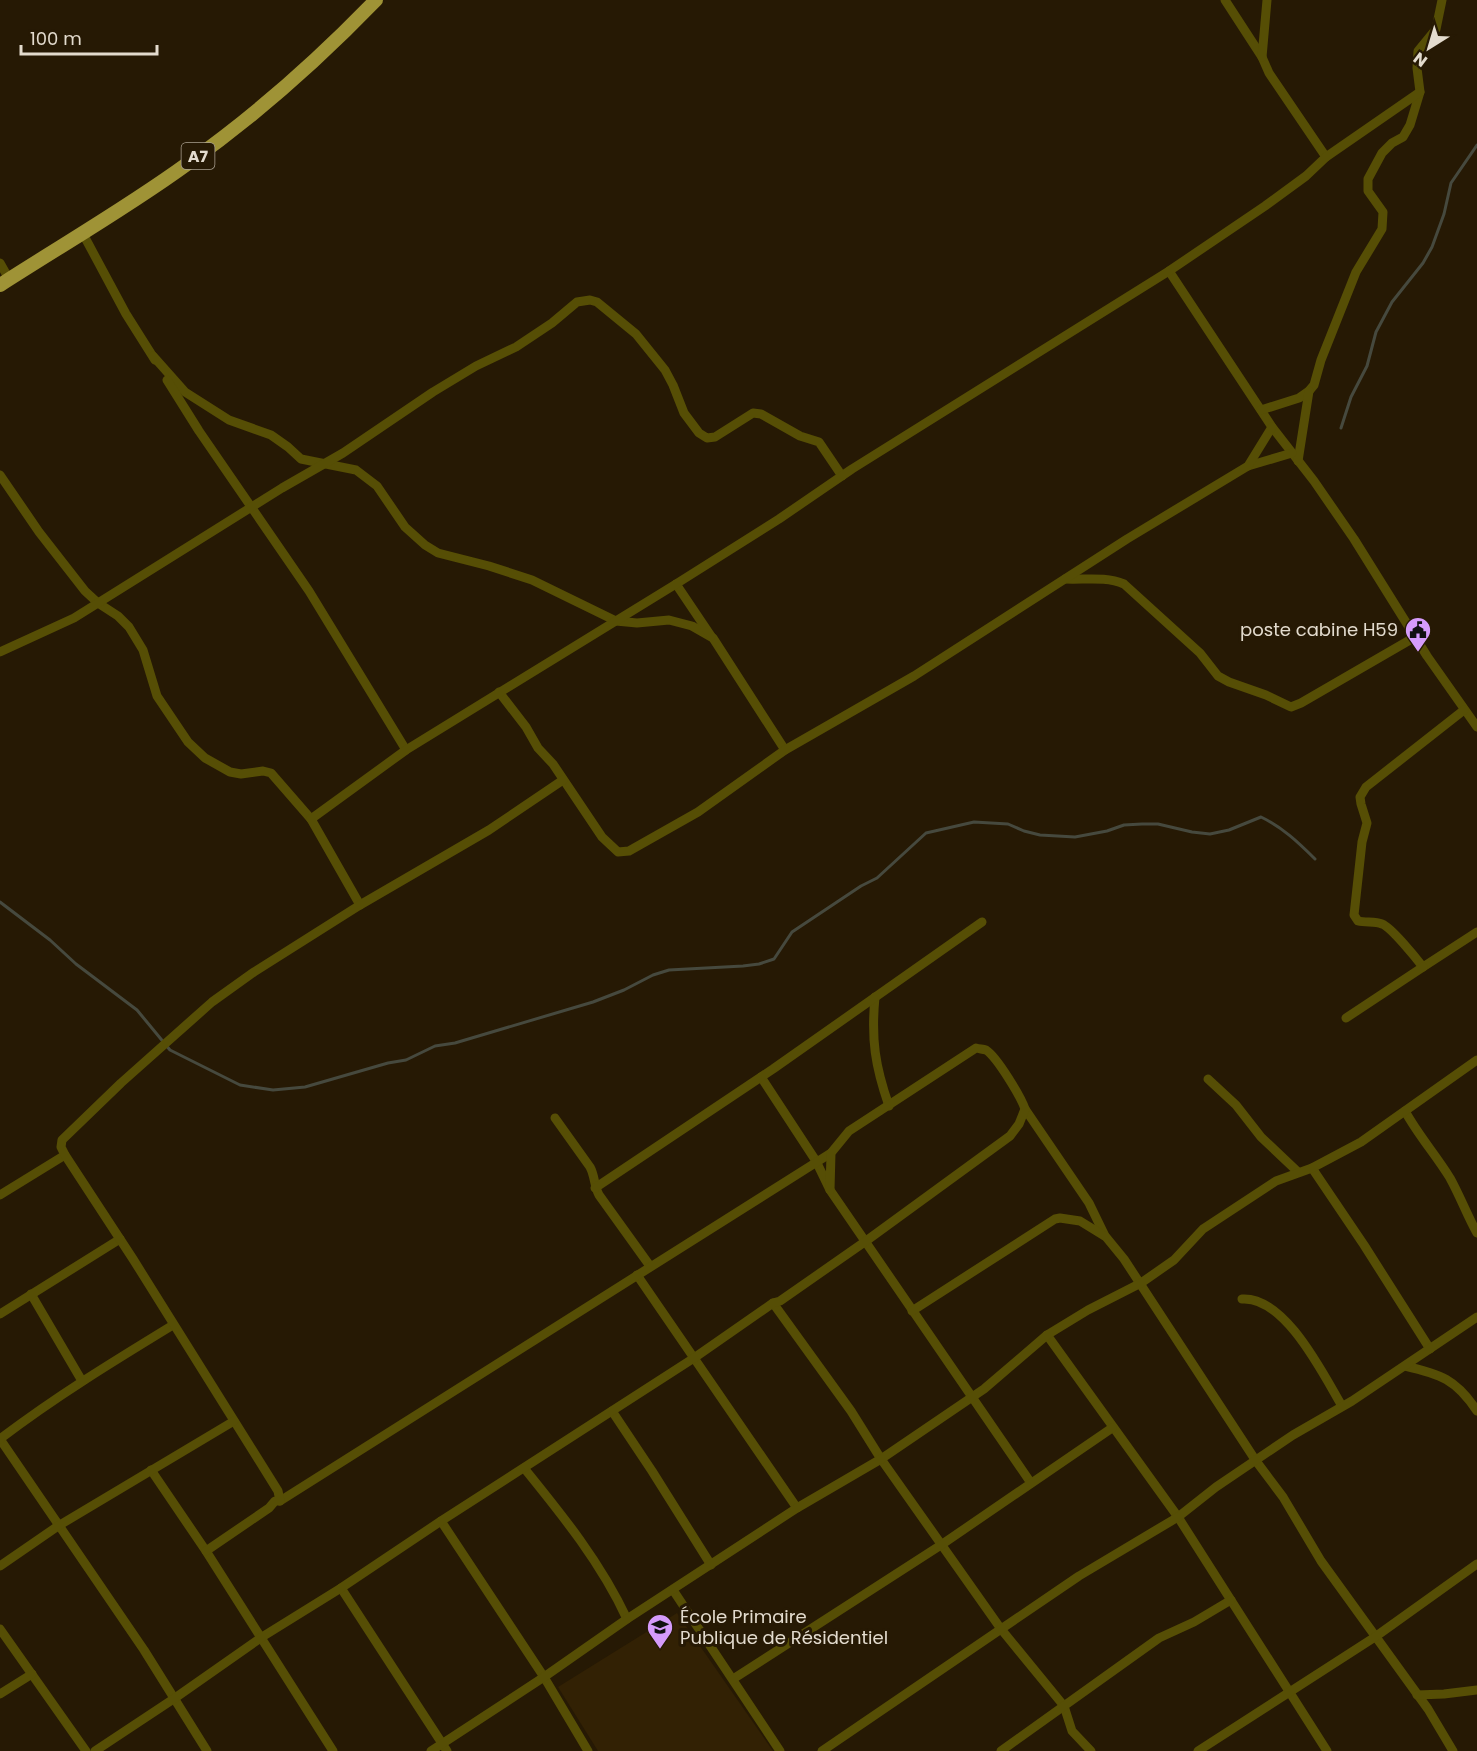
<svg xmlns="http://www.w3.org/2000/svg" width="1477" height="1751" viewBox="0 0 1477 1751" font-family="Poppins,sans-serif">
<rect width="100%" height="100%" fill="#261904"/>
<polygon fill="#322104" points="677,1613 773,1751 598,1751 558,1687"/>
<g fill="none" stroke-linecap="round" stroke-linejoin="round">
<g stroke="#46493e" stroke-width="3">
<polyline points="1341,428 1351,397 1367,366 1376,332 1392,302 1423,263 1432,247 1444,214 1451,183 1477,145"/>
<path d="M0 902 50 940 76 964 137 1010 170 1050 240 1085 273 1090 305 1087 388 1063 406 1060 435 1046 455 1043 593 1002 624 990 653 975 669 970 743 966 759 964 774 959 792 932 861 886 877 878 926 833 974 822 1008 824 1024 831 1040 835 1075 837 1107 831 1124 825 1142 824H1158L1192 832 1210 834 1229 830 1261 817C1282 827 1298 842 1315 859"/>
</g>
<g stroke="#564e05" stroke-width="9">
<polyline points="1225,0 1262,57 1269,73 1326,157"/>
<polyline points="1262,57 1267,0"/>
<polyline points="82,232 126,314 155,360"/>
<polyline points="0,263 9,279"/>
<polyline points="1169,271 1272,427 1314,481 1354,539 1427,656 1477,727"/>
<polyline points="153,356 185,392 229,420 271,435 288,447 301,459 356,470 377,486 405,527 425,545 438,553 489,566 532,580 616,621 637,623 669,620 692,626 713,638 785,750"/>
<polyline points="167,380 199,431 309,591 406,750"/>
<polyline points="1261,410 1299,398 1309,391 1314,385 1321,360 1356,272 1382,229 1383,212 1368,191 1368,179 1382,153 1392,143 1403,137 1410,125 1420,92 1417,68 1418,51 1436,29 1442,0"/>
<polyline points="1298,461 1309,391"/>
<polyline points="1248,466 1292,453"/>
<polyline points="0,475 39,532 85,591 98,603 118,616 129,627 143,650 157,696 188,742 205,758 230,772 241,774 263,771 271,773 311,819"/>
<path d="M1065 579C1085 580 1105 576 1124 584L1200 653 1218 676 1229 682 1266 695 1291 707 1301 703 1415 637"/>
<polyline points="676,584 711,636"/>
<polyline points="0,652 74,618 282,488 343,453 433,392 476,366 516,347 552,323 577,302 590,300 597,302 636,334 665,370 673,385 684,413 699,433 707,438 715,437 753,413 761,414 800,436 819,442 842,476"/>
<polyline points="499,692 526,727 538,748 553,764 602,837 618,852 629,851 698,812 785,750 914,676 1127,539 1248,466 1272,427"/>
<path d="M1464 710 1366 787 1360 797 1361 804 1367 823 1362 842 1354 915 1358 921C1366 923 1375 921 1382 924 1391 927 1416 958 1423 967L1477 932"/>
<polyline points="360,905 311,819 406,750 676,584 779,519 852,469 1169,271 1265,206 1306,176 1326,157 1420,92"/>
<path d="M875 997C871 1039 875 1066 889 1106"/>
<polyline points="1346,1018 1423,967"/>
<polyline points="761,1077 816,1161 830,1190 1031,1483"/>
<polyline points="1208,1079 1236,1105 1261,1137 1298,1172"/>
<polyline points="1025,1109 1089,1203 1105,1236"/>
<path d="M1405 1111C1418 1135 1436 1155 1450 1178 1460 1196 1467 1215 1477 1233"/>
<path d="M555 1118 590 1167C595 1176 594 1186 599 1195L650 1266"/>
<polyline points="1312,1168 1364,1245 1430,1349"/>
<polyline points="595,1188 773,1069 982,922"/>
<polyline points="0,1195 65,1155"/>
<polyline points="637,1275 797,1508"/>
<polyline points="31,1294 82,1381"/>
<path d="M1242 1299C1285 1296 1323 1374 1342 1406"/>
<polyline points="773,1303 851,1411 881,1459 1001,1629 1064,1706 1072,1731 1091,1751"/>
<polyline points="912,1311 1055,1219 1060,1218 1080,1221 1106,1237 1124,1259 1256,1461 1283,1497 1321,1561 1428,1709 1453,1751"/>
<polyline points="0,1314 120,1239"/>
<polyline points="1047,1335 1178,1517 1327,1751"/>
<path d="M1405 1366C1440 1374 1456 1379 1477 1411"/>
<polyline points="612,1411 652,1471 711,1565"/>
<polyline points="0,1439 144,1650 207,1751"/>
<path d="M0 1439C55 1397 114 1361 173 1325"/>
<path d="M524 1468C563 1516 601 1563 627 1619"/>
<polyline points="151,1470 206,1551 333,1751"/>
<polyline points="280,1501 831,1153"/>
<polyline points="441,1521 544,1677 588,1751"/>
<polyline points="206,1551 269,1508 275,1501 280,1501 278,1491 133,1259 65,1155 61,1147 62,1140 121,1083 212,1002 254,972 360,905 489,830 563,780"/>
<polyline points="0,1566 58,1526 234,1421"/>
<polyline points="341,1588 447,1751"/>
<polyline points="673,1590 780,1751"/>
<polyline points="0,1629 86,1751"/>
<polyline points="733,1679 941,1545 1112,1428"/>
<polyline points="0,1694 32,1674"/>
<polyline points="1417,1695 1444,1694 1477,1690"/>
<path d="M95 1751 175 1698 262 1637 341 1588 441 1521 694 1358 773 1303 780 1301 866 1241 1010 1136 1019 1124 1025 1109C1021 1097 997 1057 986 1050 983 1049 980 1049 976 1048L849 1131 831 1153 830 1190"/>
<polyline points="431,1751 544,1677 627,1619 797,1508 881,1459 984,1389 1047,1335 1088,1310 1141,1283 1174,1260 1203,1229 1276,1181 1312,1168 1361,1142 1477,1060"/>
<polyline points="822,1751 1079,1576 1178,1517 1216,1487 1293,1435 1352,1401 1477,1317"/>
<polyline points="1001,1751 1159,1638 1194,1622 1231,1600"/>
<polyline points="1198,1751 1375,1637 1477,1564"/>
</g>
<path stroke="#9f9336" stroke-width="14" d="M0 285C62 245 128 207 187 164 255 116 318 60 376 0"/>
</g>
<defs>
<g id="civic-pin" transform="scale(1.35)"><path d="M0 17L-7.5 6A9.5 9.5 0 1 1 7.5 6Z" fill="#d59bfb" stroke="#261904"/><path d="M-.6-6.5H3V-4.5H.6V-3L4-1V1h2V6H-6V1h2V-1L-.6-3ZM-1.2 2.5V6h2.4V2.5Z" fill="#111"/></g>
<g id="school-pin" transform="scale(1.35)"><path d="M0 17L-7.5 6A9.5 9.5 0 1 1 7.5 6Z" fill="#d59bfb" stroke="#261904"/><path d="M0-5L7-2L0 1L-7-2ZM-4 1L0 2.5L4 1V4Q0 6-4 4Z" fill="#111"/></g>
</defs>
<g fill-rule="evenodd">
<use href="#civic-pin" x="1418" y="630"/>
<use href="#school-pin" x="660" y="1627"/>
</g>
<g text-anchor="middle" stroke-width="6" stroke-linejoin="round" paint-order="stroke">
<rect fill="#261904" stroke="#aaa191" stroke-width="1.5" x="181.5" y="143" width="33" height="26" rx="4.5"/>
<g font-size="16" font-weight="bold" fill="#e3dbce">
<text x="198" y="162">A7</text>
</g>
<g font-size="18" fill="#e3dbce" stroke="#261904" text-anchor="end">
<text x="1398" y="636">poste cabine H59</text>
<text x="680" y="1623" text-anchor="start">École Primaire<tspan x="680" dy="21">Publique de Résidentiel</tspan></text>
</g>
</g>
<g transform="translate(1429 48) rotate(217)" stroke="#261904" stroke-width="4.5" paint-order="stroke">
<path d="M0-4.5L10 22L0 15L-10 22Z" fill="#e3dbce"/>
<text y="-9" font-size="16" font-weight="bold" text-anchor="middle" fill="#e3dbce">N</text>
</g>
<path d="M21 45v9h136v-9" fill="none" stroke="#e3dbce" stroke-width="3"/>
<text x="30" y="45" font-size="18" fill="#e3dbce" stroke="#261904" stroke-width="4.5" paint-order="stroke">100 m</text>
</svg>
